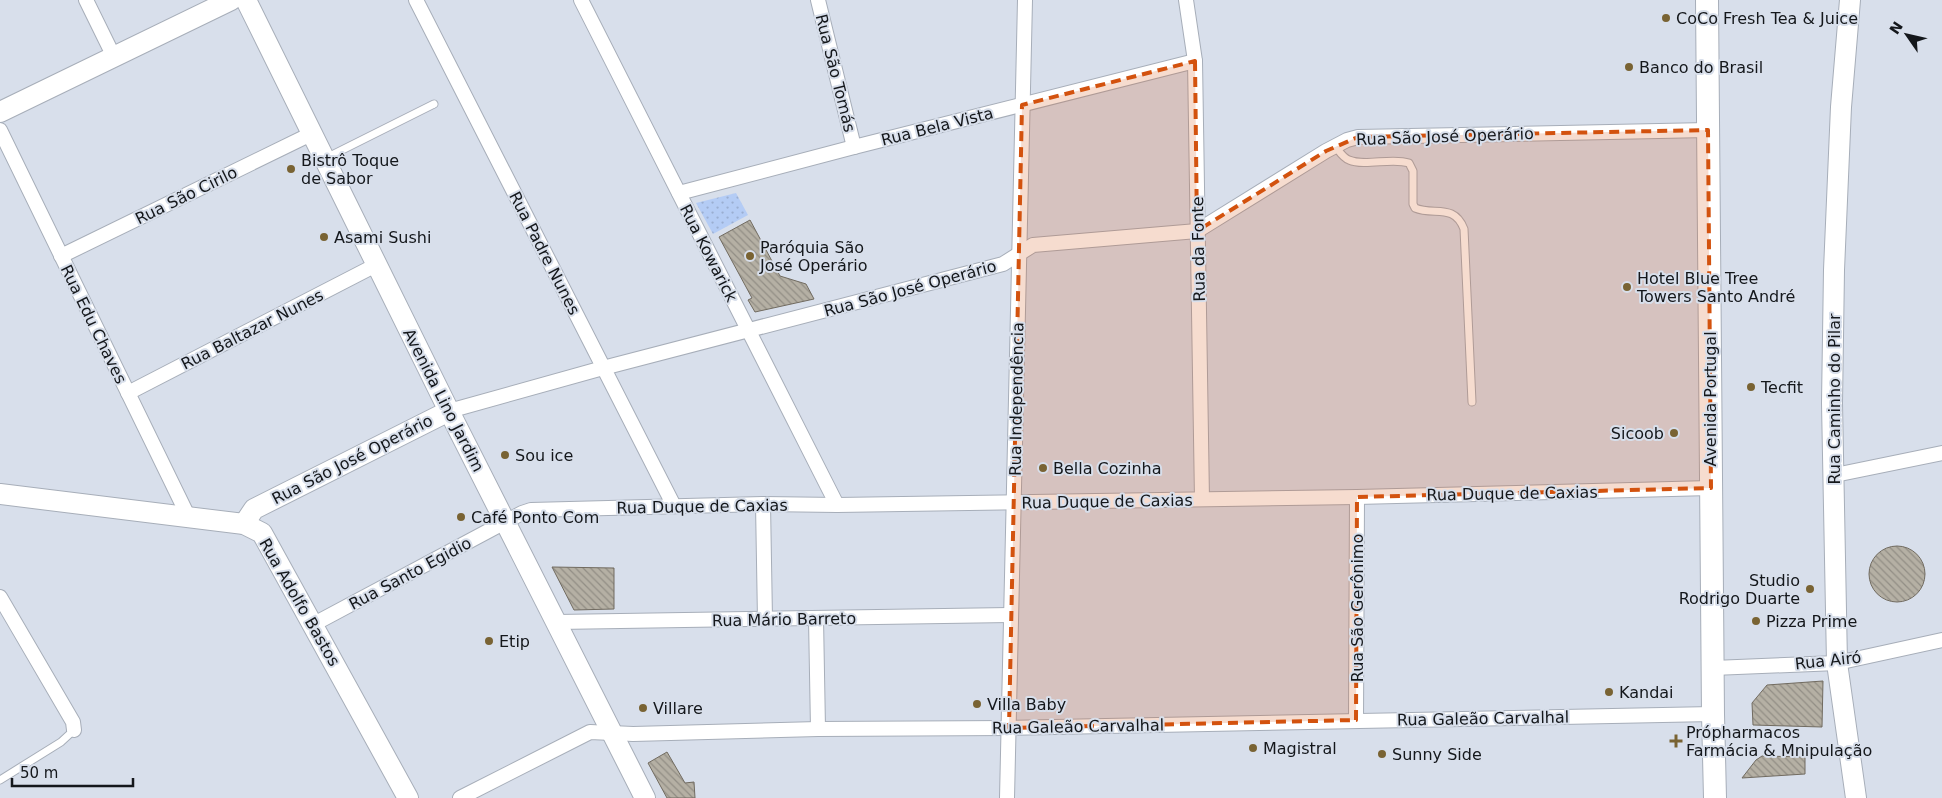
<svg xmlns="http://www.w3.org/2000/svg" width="1942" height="798" viewBox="0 0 1942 798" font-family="'DejaVu Sans',sans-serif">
<defs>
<pattern id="park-dots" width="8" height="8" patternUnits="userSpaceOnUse" patternTransform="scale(1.25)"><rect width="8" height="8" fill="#b4ccf5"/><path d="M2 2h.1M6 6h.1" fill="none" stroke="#9aaed1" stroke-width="1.8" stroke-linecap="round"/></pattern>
<pattern id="building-back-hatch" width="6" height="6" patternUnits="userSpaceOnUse" patternTransform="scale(1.25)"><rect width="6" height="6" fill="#b5b0a4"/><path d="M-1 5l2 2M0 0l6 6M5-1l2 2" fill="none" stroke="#928e85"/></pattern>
</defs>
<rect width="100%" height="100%" fill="#d8dfeb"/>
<polygon fill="url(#park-dots)" points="736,193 748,215 713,234 696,203"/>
<g fill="url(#building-back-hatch)" stroke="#716b60">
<polygon points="750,220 780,276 806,284 814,299 755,312 748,300 752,298 719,237"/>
<circle cx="1897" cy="574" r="28"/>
<polygon points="552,567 614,568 614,609 574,610"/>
<polygon points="1823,681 1822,727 1753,725 1752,703 1767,685"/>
<polygon points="667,752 685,783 694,782 695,798 667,798 648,763"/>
<polygon points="1762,756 1805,757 1805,774 1742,778 1756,760"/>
</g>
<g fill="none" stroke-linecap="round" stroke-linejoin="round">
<g stroke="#a7aeb9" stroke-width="9">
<g id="lane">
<path d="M1335 146C1339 151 1343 158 1349 160 1366 167 1391 157 1409 163L1413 171V204L1415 208C1434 216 1454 203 1464 229L1472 402"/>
<polyline points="326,158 434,104"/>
<polyline points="0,780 61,742 74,730"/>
</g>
</g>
<g stroke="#a7aeb9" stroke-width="16">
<g id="street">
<polyline points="86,0 114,57"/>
<polyline points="416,0 674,506"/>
<polyline points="581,0 837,505"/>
<polyline points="818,0 854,147"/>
<polyline points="1186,0 1195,61 1202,499"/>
<polyline points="0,130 189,518"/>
<polyline points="679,193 854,147 1195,61"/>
<polyline points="61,256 311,134"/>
<polyline points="128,393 376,265"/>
<polyline points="449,411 603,368 1003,264 1033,245 1197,231 1326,151 1347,140 1358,137 1708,130"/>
<polyline points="1835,475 1942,453"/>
<polyline points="763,504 765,619"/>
<polyline points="0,597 73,722 74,730"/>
<polyline points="816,618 818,729"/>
<polyline points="557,622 1010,615"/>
<polyline points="314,624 522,513 531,510 763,504 837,505 1357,497 1711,488"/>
<polyline points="1713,668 1837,663 1942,640"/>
<polyline points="1356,720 1357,497"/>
<polyline points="460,798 590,732 633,734 818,729 1009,728 1713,714"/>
<polyline points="1007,798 1025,0"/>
</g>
</g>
<g stroke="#a7aeb9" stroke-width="22">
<g id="secondary">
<polyline points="246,0 449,411 645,798"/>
<polyline points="1850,0 1841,107 1834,270 1832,403 1837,663 1856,798"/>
<polyline points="0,112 231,0"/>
<polyline points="0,494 244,524 262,533 408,798"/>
<polyline points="244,524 254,509 449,411"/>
</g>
</g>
<g stroke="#a7aeb9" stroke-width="24">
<polyline id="primary" points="1707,0 1713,714 1715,798"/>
</g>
<use href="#lane" stroke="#fff" stroke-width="7"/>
<use href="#street" stroke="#fff" stroke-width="14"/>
<use href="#secondary" stroke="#fff" stroke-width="20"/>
<use href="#primary" stroke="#fff" stroke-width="22"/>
</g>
<path fill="#d3520e" fill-opacity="0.2" stroke="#d3520e" stroke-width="4" stroke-dasharray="10 6" stroke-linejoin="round" d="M1195 61 1197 231 1326 151 1358 137 1708 130 1711 488 1357 497 1356 720 1009 728 1022 105Z"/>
<g fill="#796333" stroke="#d8dfeb" stroke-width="2">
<circle cx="1666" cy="18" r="5"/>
<circle cx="1629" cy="67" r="5"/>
<circle cx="291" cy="169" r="5"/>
<circle cx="324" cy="237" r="5"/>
<circle cx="750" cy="256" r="5"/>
<circle cx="1627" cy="287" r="5"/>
<circle cx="1751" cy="387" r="5"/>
<circle cx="1674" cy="433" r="5"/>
<circle cx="505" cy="455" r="5"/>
<circle cx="1043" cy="468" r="5"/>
<circle cx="461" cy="517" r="5"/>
<circle cx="1810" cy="589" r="5"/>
<circle cx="1756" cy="621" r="5"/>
<circle cx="489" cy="641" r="5"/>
<circle cx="1609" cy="692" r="5"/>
<circle cx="977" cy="704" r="5"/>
<circle cx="643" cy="708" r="5"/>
<path d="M1673.5 733.5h5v5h5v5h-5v5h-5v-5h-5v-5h5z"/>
<circle cx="1253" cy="748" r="5"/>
<circle cx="1382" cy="754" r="5"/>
</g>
<g text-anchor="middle" stroke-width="4" stroke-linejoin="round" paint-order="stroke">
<g font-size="16" fill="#14171b" stroke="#d8dfeb" text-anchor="start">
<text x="1676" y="24">CoCo Fresh Tea &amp; Juice</text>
<text x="1639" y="73">Banco do Brasil</text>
<text x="301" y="166">Bistrô Toque<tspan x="301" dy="18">de Sabor</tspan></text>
<text x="334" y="243">Asami Sushi</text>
<text x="760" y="253">Paróquia São<tspan x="760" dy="18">José Operário</tspan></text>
<text x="1637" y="284">Hotel Blue Tree<tspan x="1637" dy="18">Towers Santo André</tspan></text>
<text x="1761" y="393">Tecfit</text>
<text x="1664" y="439" text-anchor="end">Sicoob</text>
<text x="515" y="461">Sou ice</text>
<text x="1053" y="474">Bella Cozinha</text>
<text x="471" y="523">Café Ponto Com</text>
<text x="1800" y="586" text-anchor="end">Studio<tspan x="1800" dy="18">Rodrigo Duarte</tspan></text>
<text x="1766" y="627">Pizza Prime</text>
<text x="499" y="647">Etip</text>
<text x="1619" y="698">Kandai</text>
<text x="987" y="710">Villa Baby</text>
<text x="653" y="714">Villare</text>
<text x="1686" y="738">Própharmacos<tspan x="1686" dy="18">Farmácia &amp; Mnipulação</tspan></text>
<text x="1263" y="754">Magistral</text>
<text x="1392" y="760">Sunny Side</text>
</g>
<g font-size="16" fill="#14171b" stroke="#d8dfeb">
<text transform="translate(836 73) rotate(76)" y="6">Rua São Tomás</text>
<text transform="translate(937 126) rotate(-14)" y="6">Rua Bela Vista</text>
<text transform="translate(1445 136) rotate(-2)" y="6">Rua São José Operário</text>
<text transform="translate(186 195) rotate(-26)" y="6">Rua São Cirilo</text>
<text transform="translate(1198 249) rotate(-91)" y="6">Rua da Fonte</text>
<text transform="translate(545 253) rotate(63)" y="6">Rua Padre Nunes</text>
<text transform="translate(709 253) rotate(63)" y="6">Rua Kowarick</text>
<text transform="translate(910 288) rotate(-15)" y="6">Rua São José Operário</text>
<text transform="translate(94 324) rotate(64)" y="6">Rua Edu Chaves</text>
<text transform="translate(252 329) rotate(-27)" y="6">Rua Baltazar Nunes</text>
<text transform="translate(1016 399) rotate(-89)" y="6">Rua Independência</text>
<text transform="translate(1710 399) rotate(-90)" y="6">Avenida Portugal</text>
<text transform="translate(1834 399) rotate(-90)" y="6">Rua Caminho do Pilar</text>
<text transform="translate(444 400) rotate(63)" y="6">Avenida Lino Jardim</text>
<text transform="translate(352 459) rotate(-27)" y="6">Rua São José Operário</text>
<text transform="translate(1512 493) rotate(-1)" y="6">Rua Duque de Caxias</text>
<text transform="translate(1107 501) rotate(-1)" y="6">Rua Duque de Caxias</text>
<text transform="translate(702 506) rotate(-1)" y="6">Rua Duque de Caxias</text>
<text transform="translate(410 573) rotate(-28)" y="6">Rua Santo Egidio</text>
<text transform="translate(300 602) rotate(60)" y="6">Rua Adolfo Bastos</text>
<text transform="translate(1357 608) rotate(-90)" y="6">Rua São Gerônimo</text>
<text transform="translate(784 619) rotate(-1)" y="6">Rua Mário Barreto</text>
<text transform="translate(1828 660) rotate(-6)" y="6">Rua Airó</text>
<text transform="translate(1483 718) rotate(-1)" y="6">Rua Galeão Carvalhal</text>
<text transform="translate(1078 726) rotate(-1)" y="6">Rua Galeão Carvalhal</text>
</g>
</g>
<g transform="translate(1907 35) rotate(304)" stroke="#d8dfeb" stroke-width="4" paint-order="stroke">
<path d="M0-4L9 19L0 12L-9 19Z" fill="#14171b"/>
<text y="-8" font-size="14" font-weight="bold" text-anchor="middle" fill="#14171b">N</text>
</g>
<path d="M12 778v8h121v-8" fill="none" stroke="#14171b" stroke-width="2.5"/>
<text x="20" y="778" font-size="15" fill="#14171b" stroke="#d8dfeb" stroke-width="4" paint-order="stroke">50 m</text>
</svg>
